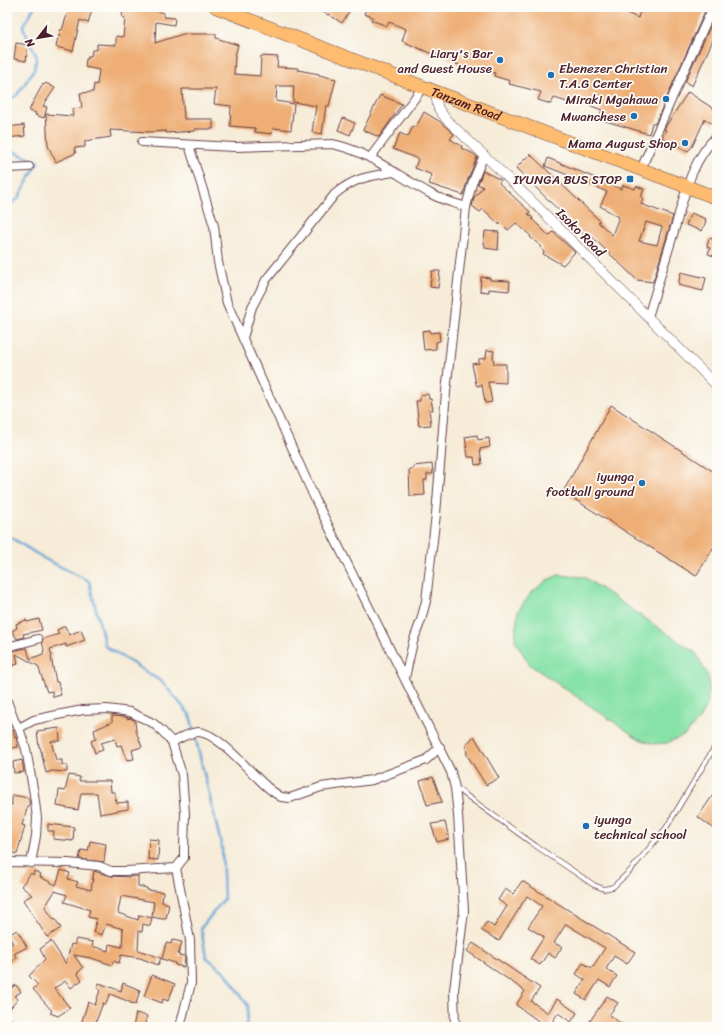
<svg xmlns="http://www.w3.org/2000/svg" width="724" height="1034" viewBox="0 0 724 1034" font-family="Sriracha,sans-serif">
<rect width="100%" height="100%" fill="#fdfcf7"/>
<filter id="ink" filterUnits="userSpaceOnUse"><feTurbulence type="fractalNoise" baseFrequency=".025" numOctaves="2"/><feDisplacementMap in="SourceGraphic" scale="8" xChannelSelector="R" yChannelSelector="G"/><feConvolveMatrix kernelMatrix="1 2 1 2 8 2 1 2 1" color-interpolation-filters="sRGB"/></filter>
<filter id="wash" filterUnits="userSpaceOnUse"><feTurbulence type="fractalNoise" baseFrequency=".012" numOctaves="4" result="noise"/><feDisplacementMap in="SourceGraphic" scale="16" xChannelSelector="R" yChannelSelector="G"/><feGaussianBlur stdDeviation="0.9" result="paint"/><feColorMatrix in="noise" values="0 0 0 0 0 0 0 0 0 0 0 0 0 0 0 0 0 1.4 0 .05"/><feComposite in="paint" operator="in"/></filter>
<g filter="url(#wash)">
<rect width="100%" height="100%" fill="#f6ecd8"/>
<polygon fill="#87e2a7" stroke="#688069" points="559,575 584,577 696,653 709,678 708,701 699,720 685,735 667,743 654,744 639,739 530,665 515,641 518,611 531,593 547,580"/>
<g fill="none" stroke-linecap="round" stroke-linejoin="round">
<g stroke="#62a3d5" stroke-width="2.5">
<polyline points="7,101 17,95 34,70 37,57 23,27 34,7"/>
<polyline points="7,149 38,162 18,199 7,206"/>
<polyline points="7,535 45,559 89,581 105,646 162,682 190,715 222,848 224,899 201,928 206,957 226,973 248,1006 246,1027"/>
</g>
</g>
<g id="blocks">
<g fill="#eeae75" fill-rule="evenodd">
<polygon points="73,7 92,7 91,10 92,10 88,23 80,20 73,51 56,47 58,37 59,37 60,30 62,30 69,9 72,10"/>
<polygon points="126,7 150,9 164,13 164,17 175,18 174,25 156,22 155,43 183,34 216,34 216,38 238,45 235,56 234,74 260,76 261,56 278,57 277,67 298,68 298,70 319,74 319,75 336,79 329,106 326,106 322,134 312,132 316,106 293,102 294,86 277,86 276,101 294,104 291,130 273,128 272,134 255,132 255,128 230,126 231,106 214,104 216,89 182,89 184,119 213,119 213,129 195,129 195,131 166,133 166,131 150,132 110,130 111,137 85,141 85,147 74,148 76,153 56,162 48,146 46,114 73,116 72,109 82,108 80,93 93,92 94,84 97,85 99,70 85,67 86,59 88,59 88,56 91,56 92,50 97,50 97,44 116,45 116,36 123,37 125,18 122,17 123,8 126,8"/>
<polygon points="315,7 352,7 342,23 328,14 328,15"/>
<polygon points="367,7 624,7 622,11 638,18 641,7 706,7 705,11 655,124 652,123 649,134 599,119 602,110 576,100 568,98 567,102 554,98 551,104 538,100 541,92 509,84 510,81 494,76 495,73 476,68 476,70 456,64 457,62 448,59 449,58 432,54 402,41 406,29 389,22 387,26 371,20 373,17 364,14"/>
<polygon points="715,16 717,16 717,31 692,86 685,82"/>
<polygon points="16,43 28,45 26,61 14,59"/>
<polygon points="46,83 55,88 43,106 47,107 44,118 35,115 36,113 29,111 32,104 43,84 44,85"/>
<polygon points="688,92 717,111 717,118 713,124 705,119 692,147 688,151 662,138 666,130 664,129"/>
<polygon points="380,95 402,104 379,137 363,130"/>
<polygon points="424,112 439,121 454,134 450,139 462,146 461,148 474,154 477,157 468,179 463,195 429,184 432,175 415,168 418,159 393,149 400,133 408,137 413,126 416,127"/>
<polygon points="343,118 355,123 350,135 338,130"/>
<polygon points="24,125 25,136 7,138 7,127"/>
<path d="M530 154 600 221 598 222 612 235 619 217 600 206 607 192 583 181 545 166 548 158 621 189 623 185 635 189 636 186 644 189 641 197 643 198 641 204 673 216 653 282 637 280 588 233 585 236 516 168ZM646 222 662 227 657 245 639 241Z"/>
<polygon points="483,171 501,180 499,183 530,212 528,214 533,218 532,219 549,236 553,232 575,252 563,265 543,254 544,252 541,248 542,247 530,237 531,236 516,223 508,230 500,222 500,225 483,209 480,212 472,206 474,198 483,187 478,184"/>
<polygon points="691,213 706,219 705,221 706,221 702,231 686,225"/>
<polygon points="485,231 499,232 498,250 485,248 485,244 484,244"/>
<polygon points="715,231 717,231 717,257 708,254 710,248 707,247 709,238 713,239"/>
<polygon points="432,271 440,271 438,288 430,287"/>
<polygon points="681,272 706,278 703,291 678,285"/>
<polygon points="481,277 490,278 490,280 510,281 509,291 489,289 489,292 480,291"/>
<polygon points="430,330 430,333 439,332 440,341 436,342 436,349 424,350 422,331"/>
<polygon points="487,350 494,351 493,357 494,364 506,364 506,383 488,382 492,402 485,403 482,385 477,386 476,384 472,364 479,363 479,359 486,358"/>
<polygon points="428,394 429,399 431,399 433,410 429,410 431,425 419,426 416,401 420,401 420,395"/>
<polygon points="611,405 717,474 717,542 696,576 563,492"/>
<polygon points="477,435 478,440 489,438 490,447 480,449 482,464 475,465 474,457 468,457 465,437"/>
<polygon points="432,464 433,474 427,474 427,480 424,480 425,495 410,496 409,469 413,469 413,466"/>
<polygon points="39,619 42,630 23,634 24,637 17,639 12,631 17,628 16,624 26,620 27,622"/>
<polygon points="65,626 69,635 81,630 85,640 66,647 66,644 50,649 52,656 51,657 56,682 58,682 61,695 53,697 52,691 47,692 38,666 16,654 18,664 8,667 7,652 27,648 30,659 43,654 44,649 42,642 43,639 59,634 57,630"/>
<polygon points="112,716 127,717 127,719 130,718 135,721 136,731 142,747 132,750 134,759 127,760 121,745 117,746 115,739 101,743 103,750 95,753 91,741 96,739 94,730 112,722"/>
<polygon points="7,717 13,729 15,738 16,737 18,747 7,749"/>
<polygon points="59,728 60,741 51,741 56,760 62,760 62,765 67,765 67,772 52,771 46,773 40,747 39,747 37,731"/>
<polygon points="474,736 499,778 486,785 467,755 466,745"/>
<polygon points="22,760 24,772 14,773 13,762"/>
<polygon points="69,775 80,777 79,781 110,781 111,792 115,792 115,800 116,799 117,803 128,802 128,809 100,814 97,793 81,793 78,810 57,806 59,790 65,791"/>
<polygon points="433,777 442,802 427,805 420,781"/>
<polygon points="717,789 717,831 698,817"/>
<polygon points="12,795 29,798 29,806 28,806 22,825 25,826 17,854 7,851 9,844 7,843 7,804 12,805"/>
<polygon points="445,822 449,839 437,842 431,824"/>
<polygon points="48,824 74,827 73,841 53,839 54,831 48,831"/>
<polygon points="149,839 159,840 158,860 148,859"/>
<polygon points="90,841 106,844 104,862 79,859 81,850 88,851"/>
<polygon points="61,870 70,873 68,879 78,882 76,886 91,890 94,871 111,876 128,877 138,876 138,886 147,888 147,890 163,892 162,902 169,904 166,919 162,919 152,917 154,902 121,896 118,913 138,920 139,915 152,918 150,926 143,924 142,932 139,931 138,950 161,958 158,965 140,958 121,955 119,963 113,961 112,965 91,958 74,955 83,968 77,973 82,980 71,988 66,981 54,988 70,1008 58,1016 50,1013 52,1011 33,989 38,985 29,976 45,959 40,949 51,941 66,964 71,944 74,945 76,939 93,942 92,946 108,951 109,944 122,947 123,929 106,924 102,935 93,932 97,919 88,917 90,910 64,902 67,895 55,891 45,907 54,920 55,919 61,928 47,937 23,900 32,895 21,886 31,873 33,875 34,871 41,874 40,877 56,885"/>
<polygon points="522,881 635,952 627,964 614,956 606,969 617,976 610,987 599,980 586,1000 576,994 585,980 576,974 583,963 592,968 605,948 566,924 554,943 562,947 555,958 548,953 540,965 530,959 544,937 528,927 542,906 527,896 499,941 481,930 487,922 494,927 507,906 498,900 505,889 513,894"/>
<polygon points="17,930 27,947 14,954 17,958 7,964 7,955 10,954 7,949 7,946 13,943 8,935"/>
<polygon points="172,940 182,942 178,955 185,956 184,967 175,965 175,963 162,959 166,943 171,944"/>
<polygon points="473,943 540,988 531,1001 548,1013 557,999 577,1013 571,1022 558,1013 549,1027 547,1027 516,1005 525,991 467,951"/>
<polygon points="152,975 175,984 168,1001 163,999 162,1003 144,996"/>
<polygon points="99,983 121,991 123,983 140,990 136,1004 130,1003 130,1002 110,994 106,1004 103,1003 94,1027 90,1027 81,1024 88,1002 95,1005 100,990 97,988"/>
<polygon points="16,985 21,992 14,996 18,999 7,1012 7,990 8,990"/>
<polygon points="607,996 618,1003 609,1015 626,1027 607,1027 602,1024 600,1027 586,1027"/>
<polygon points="136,1013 147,1016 144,1027 133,1027"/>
</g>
</g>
</g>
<g filter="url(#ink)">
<use href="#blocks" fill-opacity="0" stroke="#643e45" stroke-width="1"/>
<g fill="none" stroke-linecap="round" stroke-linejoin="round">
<g stroke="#643e45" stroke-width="5.5">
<polyline id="service" points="456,788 536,846 594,885 604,889 613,887 630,871 666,828 717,743"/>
</g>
<g stroke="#643e45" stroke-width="10">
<g id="minor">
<path d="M142 142 234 147 332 144C369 151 399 177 431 194 442 200 454 203 466 207"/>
<polyline points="189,145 214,226 218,262 227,303 231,312 316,501 451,772 455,788 458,815 464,911 454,990 455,1027"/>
<polyline points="370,158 423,87"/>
<polyline points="7,168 29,167"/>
<polyline points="641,169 683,73 713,7"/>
<path d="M648 317C656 291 664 265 672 238 683 203 689 162 717 136"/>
<path d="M243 338 252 307 266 280 335 194C354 178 369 176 394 172"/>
<polyline points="7,647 38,639"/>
<polyline points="405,678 413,642 421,620 426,601 436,514 446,392 466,207 472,184 484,155"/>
<polyline points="7,701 14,720 19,728 26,749 34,794 37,818 36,836 31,863"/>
<path d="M172 742C179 739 190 732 198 732 219 732 254 778 272 791L281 797 290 798 321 787 372 780 426 760 440 747"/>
<polyline points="7,862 68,863 99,866 111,871 126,871 176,868 184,858 184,849 185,814 182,775 172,742 163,732 153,723 130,712 107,709 83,710 57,715 34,720 19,728"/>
<polyline points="176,868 190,940 191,983 180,1027"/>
<polyline points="7,1022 15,1027"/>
</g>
</g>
<g stroke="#643e45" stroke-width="10">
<polyline id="tertiary" points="435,92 438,108 446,119 532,201 717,386"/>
</g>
<g stroke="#643e45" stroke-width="14">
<g id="trunk">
<path id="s1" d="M216 7 423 87 717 198"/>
</g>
</g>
<use href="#service" stroke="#fff" stroke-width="4"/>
<use href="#minor" stroke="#fff" stroke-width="8"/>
<use href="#tertiary" stroke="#fff" stroke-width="9"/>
<use href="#trunk" stroke="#fdbc6f" stroke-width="13"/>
</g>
</g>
<g fill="#1f6fb2" stroke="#fdfcf7" stroke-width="1.5">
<circle cx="500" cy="60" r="4"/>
<circle cx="551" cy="75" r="4"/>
<circle cx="666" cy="99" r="4"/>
<circle cx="634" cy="116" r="4"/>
<circle cx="685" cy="143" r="4"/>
<rect x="626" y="175" width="8" height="8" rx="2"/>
<circle cx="642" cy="483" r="4"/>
<circle cx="586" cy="826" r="4"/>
</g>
<g text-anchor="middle" stroke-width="3.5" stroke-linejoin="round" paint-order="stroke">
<g font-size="13" fill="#4a1f2b" stroke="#fdfcf7" text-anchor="end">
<text x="492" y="58">Liary's Bar<tspan x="492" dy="15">and Guest House</tspan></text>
<text x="559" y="73" text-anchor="start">Ebenezer Christian<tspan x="559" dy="15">T.A.G Center</tspan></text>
<text x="658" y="104">Miraki Mgahawa</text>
<text x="626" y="121">Mwanchese</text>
<text x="677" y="148">Mama August Shop</text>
<text x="622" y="184">IYUNGA BUS STOP</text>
<text x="634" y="481">iyunga<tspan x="634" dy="15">football ground</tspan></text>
<text x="594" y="824" text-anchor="start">iyunga<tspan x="594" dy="15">technical school</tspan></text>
</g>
<g font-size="13" fill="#4a1f2b" stroke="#fdfcf7">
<text dy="5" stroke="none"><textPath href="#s1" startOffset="268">Tanzam Road</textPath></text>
<text transform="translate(581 232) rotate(45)" y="5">Isoko Road</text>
</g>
</g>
<rect width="724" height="1034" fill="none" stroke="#fdfcf7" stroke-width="24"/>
<g transform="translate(38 38) rotate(239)" stroke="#fdfcf7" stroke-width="3" paint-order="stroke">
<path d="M0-3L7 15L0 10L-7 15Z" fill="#4a1f2b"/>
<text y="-6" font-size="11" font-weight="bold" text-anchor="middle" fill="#4a1f2b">N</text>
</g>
</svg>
